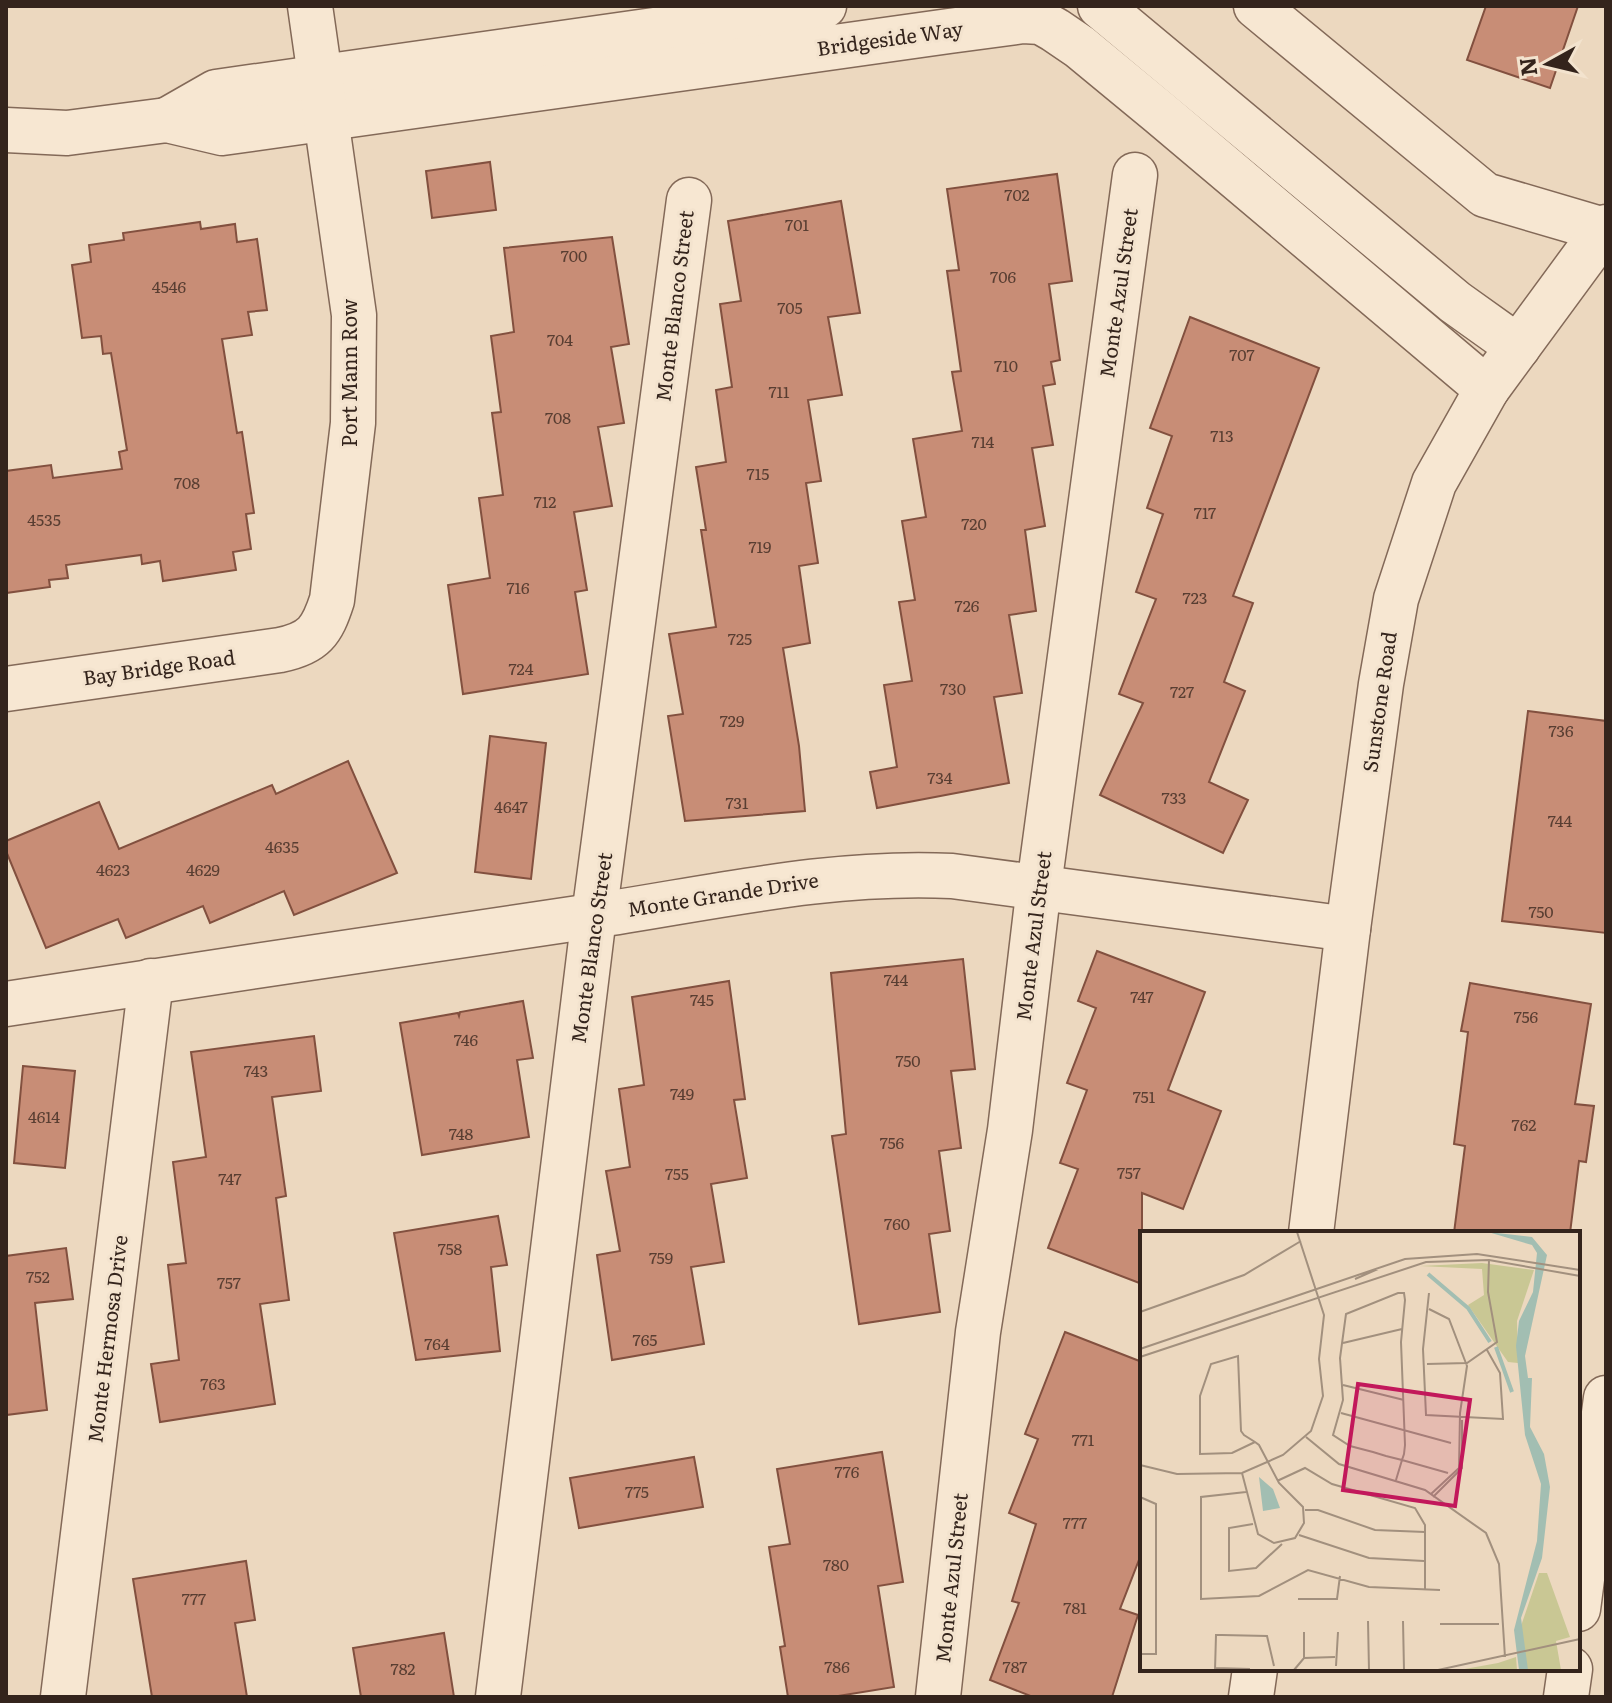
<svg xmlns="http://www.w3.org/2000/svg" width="1612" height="1703" viewBox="0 0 1612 1703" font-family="Literata,serif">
<rect width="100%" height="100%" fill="#ecd8bf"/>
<g fill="#c88d76" stroke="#82503f" stroke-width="2">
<polygon points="1486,6 1578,6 1550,88 1467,60"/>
<polygon points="490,162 496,210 432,218 426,171"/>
<polygon points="1057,174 1072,281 1049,284 1060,360 1051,362 1055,384 1043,386 1053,445 1032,448 1045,526 1025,530 1036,611 1009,615 1022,693 994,697 1009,783 877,808 870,772 897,767 884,685 912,681 899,602 915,600 902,521 926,517 913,439 962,431 952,372 961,371 947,271 959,270 947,189"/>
<polygon points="841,201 860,313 828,317 842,395 808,400 821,481 806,483 818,563 799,566 810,643 783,648 799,746 805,811 685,821 668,716 683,714 669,634 716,627 701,530 706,530 696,467 726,462 716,390 732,387 720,304 741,301 728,221"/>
<polygon points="200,222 201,229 235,224 237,242 257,239 267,310 248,312 252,335 222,339 237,433 242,432 254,513 246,514 251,549 233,552 236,570 163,581 160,561 142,564 141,555 66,565 68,578 49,580 50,587 6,593 6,471 51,465 53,478 122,469 119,452 127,450 111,353 103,354 101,336 82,338 72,265 91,262 89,245 124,240 123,233"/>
<polygon points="612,237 629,344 611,347 624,423 598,427 612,506 574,512 587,590 575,592 588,674 463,694 448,585 490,578 479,498 503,495 492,413 501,412 491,336 514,332 504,248"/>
<polygon points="1190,317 1319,368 1233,596 1253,603 1224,682 1245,691 1209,782 1248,800 1223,853 1100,795 1143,703 1119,694 1156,599 1136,592 1163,514 1147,508 1172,436 1150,428"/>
<polygon points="1528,711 1606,721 1606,933 1502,921"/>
<polygon points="490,736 546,743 531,879 475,872"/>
<polygon points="348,761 397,873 294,915 284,891 210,923 203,906 126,938 118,919 46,948 6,851 6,841 99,802 119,849 272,785 276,794"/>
<polygon points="1097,951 1205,992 1168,1090 1221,1111 1183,1209 1142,1193 1142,1284 1048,1248 1078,1169 1060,1163 1087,1090 1067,1083 1096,1008 1078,1001"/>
<polygon points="963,959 975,1069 951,1071 961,1148 939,1151 950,1231 929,1234 940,1312 859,1324 832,1136 846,1134 831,973"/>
<polygon points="729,981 745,1099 734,1100 747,1178 711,1184 724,1262 691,1267 704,1344 612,1360 597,1255 620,1251 606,1171 630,1167 619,1089 644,1085 632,997"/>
<polygon points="1470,983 1591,1004 1575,1104 1594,1106 1586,1162 1579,1161 1570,1233 1454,1233 1465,1146 1454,1144 1468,1032 1461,1031"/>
<polygon points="523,1001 533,1058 517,1060 529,1137 422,1155 400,1023 458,1013 459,1016 460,1012"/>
<polygon points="314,1036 321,1091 272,1097 286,1196 276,1198 289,1300 260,1304 275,1404 160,1422 151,1364 179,1360 168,1265 186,1263 173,1162 206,1157 191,1052"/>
<polygon points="23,1066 75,1071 65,1168 14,1163"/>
<polygon points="498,1216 507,1265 491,1267 500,1351 416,1360 394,1233"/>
<polygon points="66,1248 73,1299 35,1303 47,1410 6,1415 6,1256"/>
<polygon points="1065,1332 1142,1362 1142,1552 1120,1609 1138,1615 1112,1697 1033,1697 990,1680 1019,1603 1012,1601 1036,1524 1009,1513 1038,1439 1025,1434"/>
<polygon points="882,1452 903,1582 878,1586 894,1687 832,1697 788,1697 780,1647 785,1646 769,1547 790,1544 777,1469"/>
<polygon points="694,1457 703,1507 579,1528 570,1478"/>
<polygon points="246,1561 255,1620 235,1623 247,1697 152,1697 133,1579"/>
<polygon points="444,1633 454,1697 361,1697 353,1648"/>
</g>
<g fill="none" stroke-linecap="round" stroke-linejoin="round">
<g stroke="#836958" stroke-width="47">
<g id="minor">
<polyline points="1100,6 1455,302 1518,347"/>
<polyline points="1256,6 1485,195 1604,230"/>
<polyline points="167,120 216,92 824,6"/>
<polyline points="6,130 67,133 167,120 222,133 949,31 1023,21 1041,22 1055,30 1080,47 1160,113 1487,389"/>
<path d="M6 689 280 650C314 643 322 631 332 600L353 423 354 315 310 6"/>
<path d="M6 1004C201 973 397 946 592 916 712 898 830 870 952 876L1348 929"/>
<polyline points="1311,1233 1348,929 1381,684 1396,599 1434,483 1487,389 1606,227"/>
<polyline points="1578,1609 1606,1398"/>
<polyline points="63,1697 151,981"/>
<polyline points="498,1697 594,916 689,200"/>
<polyline points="938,1697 978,1332 1010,1130 1039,886 1135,175"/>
<polyline points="1251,1697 1255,1669"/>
<polyline points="1566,1697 1570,1669"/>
</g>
</g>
<use href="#minor" stroke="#f7e7d2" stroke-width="44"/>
</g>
<g text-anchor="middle" stroke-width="6" stroke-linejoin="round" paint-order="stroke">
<g font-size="16" fill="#593e32">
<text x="1017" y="201">702</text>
<text x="797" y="231">701</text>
<text x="574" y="262">700</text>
<text x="1003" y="283">706</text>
<text x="169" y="293">4546</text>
<text x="790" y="314">705</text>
<text x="560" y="346">704</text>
<text x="1242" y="361">707</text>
<text x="1006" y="372">710</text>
<text x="779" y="398">711</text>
<text x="558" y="424">708</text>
<text x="1222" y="442">713</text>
<text x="983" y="448">714</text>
<text x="758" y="480">715</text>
<text x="187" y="489">708</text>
<text x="545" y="508">712</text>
<text x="1205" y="519">717</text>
<text x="44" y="526">4535</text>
<text x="974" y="530">720</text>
<text x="760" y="553">719</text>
<text x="518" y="594">716</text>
<text x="1195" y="604">723</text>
<text x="967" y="612">726</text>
<text x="740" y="645">725</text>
<text x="521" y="675">724</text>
<text x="953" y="695">730</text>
<text x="1182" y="698">727</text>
<text x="732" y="727">729</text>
<text x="1561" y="737">736</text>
<text x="940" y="784">734</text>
<text x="1174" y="804">733</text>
<text x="737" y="809">731</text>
<text x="511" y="813">4647</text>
<text x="1560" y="827">744</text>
<text x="282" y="853">4635</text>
<text x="113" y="876">4623</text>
<text x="203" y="876">4629</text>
<text x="1541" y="918">750</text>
<text x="896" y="986">744</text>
<text x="1142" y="1003">747</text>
<text x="702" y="1006">745</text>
<text x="1526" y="1023">756</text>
<text x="466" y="1046">746</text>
<text x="908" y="1067">750</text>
<text x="256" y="1077">743</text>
<text x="682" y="1100">749</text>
<text x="1144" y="1103">751</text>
<text x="44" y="1123">4614</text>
<text x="1524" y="1131">762</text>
<text x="461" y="1140">748</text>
<text x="892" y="1149">756</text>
<text x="1129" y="1179">757</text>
<text x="677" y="1180">755</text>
<text x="230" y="1185">747</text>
<text x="897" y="1230">760</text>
<text x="450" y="1255">758</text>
<text x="661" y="1264">759</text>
<text x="38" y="1283">752</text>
<text x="229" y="1289">757</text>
<text x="645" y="1346">765</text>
<text x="437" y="1350">764</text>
<text x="213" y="1390">763</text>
<text x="1083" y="1446">771</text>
<text x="847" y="1478">776</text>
<text x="637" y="1498">775</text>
<text x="1075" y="1529">777</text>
<text x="836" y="1571">780</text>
<text x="194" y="1605">777</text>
<text x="1075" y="1614">781</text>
<text x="837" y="1673">786</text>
<text x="1015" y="1673">787</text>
<text x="403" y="1675">782</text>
</g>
<g font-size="20" fill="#34241c" stroke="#f3e3ce">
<text transform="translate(890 39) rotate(-8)" y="7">Bridgeside Way</text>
<text transform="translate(1119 293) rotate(-82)" y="7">Monte Azul Street</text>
<text transform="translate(675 306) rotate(-83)" y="7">Monte Blanco Street</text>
<text transform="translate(350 373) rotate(-90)" y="7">Port Mann Row</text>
<text transform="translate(159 668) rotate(-8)" y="7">Bay Bridge Road</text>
<text transform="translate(1380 702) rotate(-82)" y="7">Sunstone Road</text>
<text transform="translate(723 895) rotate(-9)" y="7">Monte Grande Drive</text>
<text transform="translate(1034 936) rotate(-83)" y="7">Monte Azul Street</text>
<text transform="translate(592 948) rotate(-82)" y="7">Monte Blanco Street</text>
<text transform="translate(108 1339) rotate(-83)" y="7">Monte Hermosa Drive</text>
<text transform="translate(952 1578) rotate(-84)" y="7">Monte Azul Street</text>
</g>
</g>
<g transform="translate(1140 1231)">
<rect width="440" height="440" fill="#ecd8bf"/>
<path d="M342 32 394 39 377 90 378 132 368 131 328 74 344 64 342 38 280 35ZM399 342H407L430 406 416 410 421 439H386L381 395ZM376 426 377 439H319L358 432Z" fill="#c9c794"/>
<path d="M348 1 392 6 407 24 385 125 388 147H392L390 196 404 223 410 256 402 327 381 387 388 439H379L374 399 397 310 401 253 385 204 376 115 379 90 393 61 397 22 392 14ZM119 246 133 258 140 277 123 280Z" fill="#a2beb2"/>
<path fill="none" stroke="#a2beb2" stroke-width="4" d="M288 43 328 77 350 111M356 116 372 161"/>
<path fill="none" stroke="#a2907e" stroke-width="2" d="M215 48 238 38M289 62 283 118 286 184 363 188 360 142 347 119M289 78 309 88 327 135 320 182 319 237 291 263M0 81 104 44 161 10M203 112 262 98M0 118 265 28 337 23 440 39M0 126 286 31 349 29 440 45M287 133 327 132 357 111 348 61 349 29M203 154 264 169M201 182 311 212M166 206 199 233 285 259 346 302 359 333 365 426M0 234 37 243 102 242 143 224 171 200 183 165 179 128 184 84 157 1M102 242 118 303 134 312 155 307 164 292 163 276 139 252 119 214 115 211 104 204 101 200 98 125 71 133 60 165V223L92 222 115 211M256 249 262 229 264 223 265 214 261 111 265 69 264 62H258L206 83 200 127 203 169 193 204 210 215 233 221 246 225 262 229 308 242M137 250 165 237 192 253 275 277 285 294V358M106 261 61 266V368L119 365 168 339 229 356 300 359M0 266 16 273V423H0M293 266 322 237V189M165 279H178L235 299 285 301M113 293 89 297V340L116 337 142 313M159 304 229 327 284 330M158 368H197L200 345M228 390 229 439M263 390 264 439M300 393H359M164 401V427M196 435 198 401M75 437 110 438M75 439 76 404H82L127 405 134 435M154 439 164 427 195 426M298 439 440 408"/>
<path fill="#c2185b" fill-opacity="0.15" stroke="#c2185b" stroke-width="4" d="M218 153 330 169 315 275 203 259Z"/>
<rect width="440" height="440" fill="none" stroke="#34241c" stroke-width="4"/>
</g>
<rect width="1612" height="1703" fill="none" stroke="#34241c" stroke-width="16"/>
<g transform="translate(1548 64) rotate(262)" stroke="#f3e3ce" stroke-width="6" paint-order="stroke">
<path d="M0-6L14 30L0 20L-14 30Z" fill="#34241c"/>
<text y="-12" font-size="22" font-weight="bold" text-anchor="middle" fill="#34241c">N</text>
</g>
</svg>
